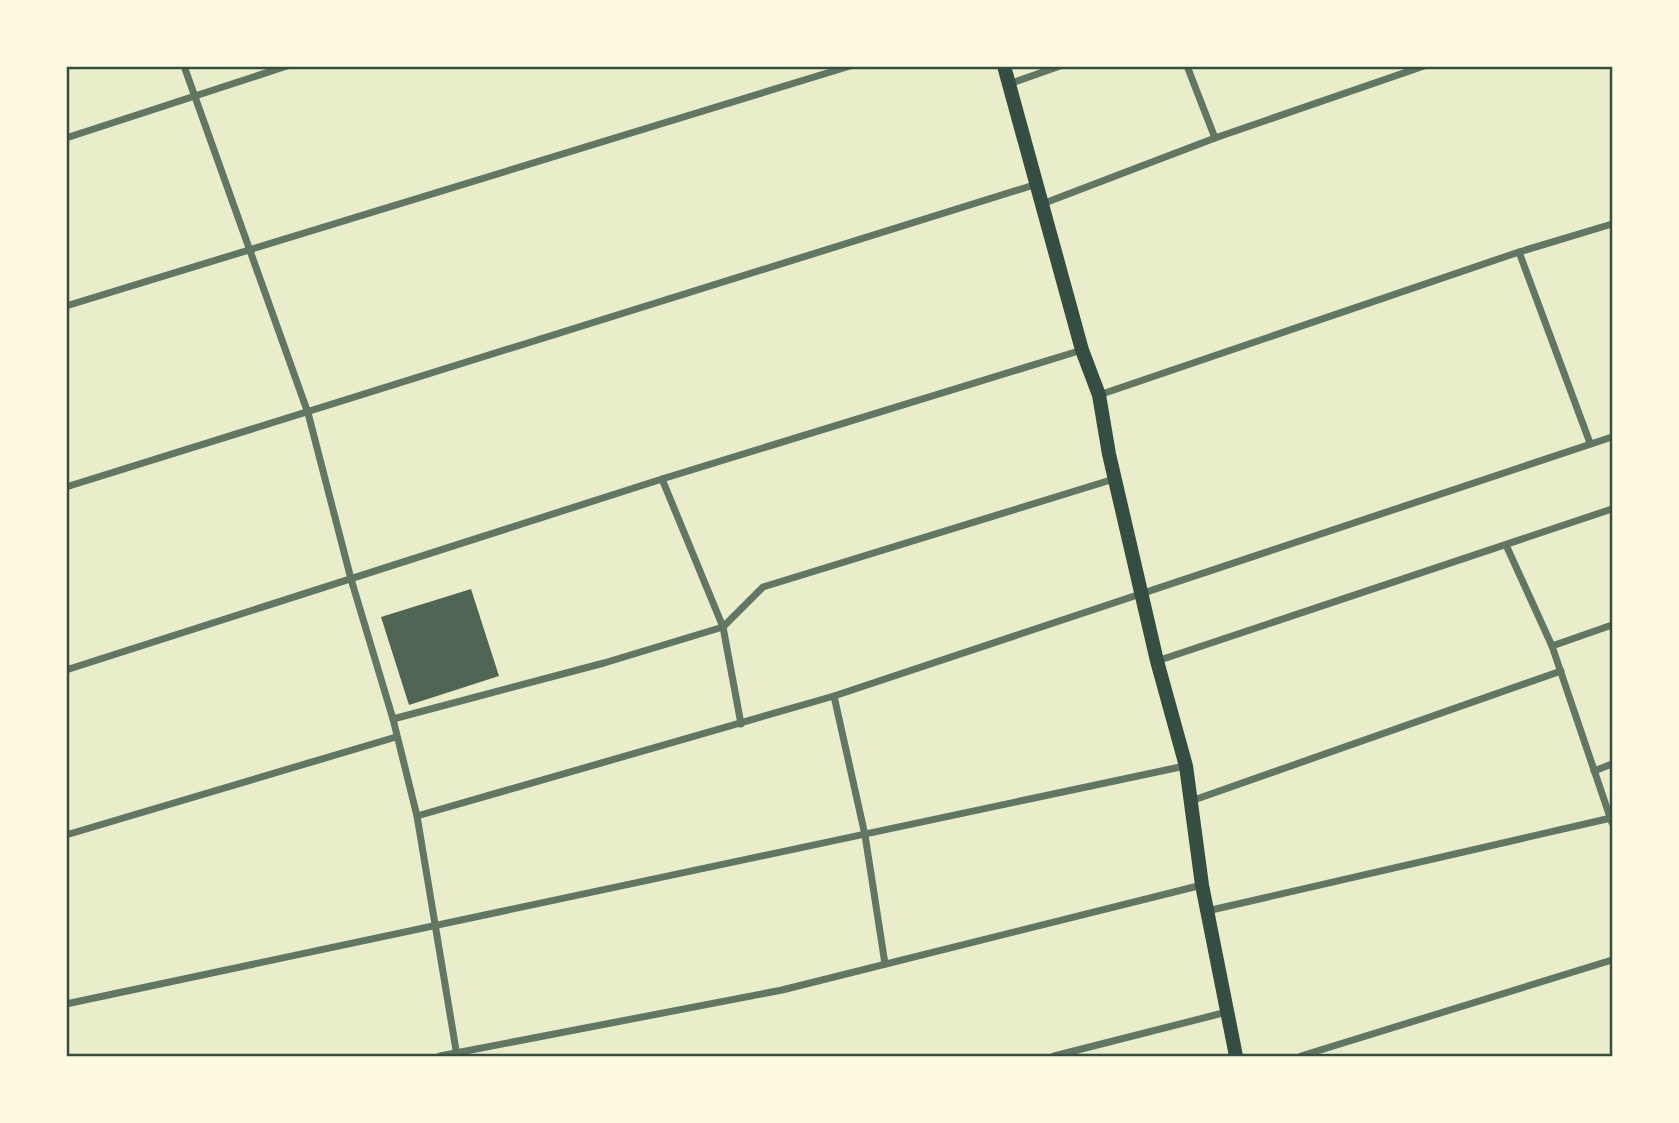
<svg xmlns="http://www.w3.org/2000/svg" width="1679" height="1123" viewBox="0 0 1679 1123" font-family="Quicksand,sans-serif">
<rect width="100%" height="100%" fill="#e9edc9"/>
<polygon fill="#4f6655" points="471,589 499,676 409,705 381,617"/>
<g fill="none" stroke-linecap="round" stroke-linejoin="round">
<g stroke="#617663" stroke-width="7">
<polyline points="184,66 308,413 351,579 393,719 417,816 457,1056"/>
<polyline points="1187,66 1215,138"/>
<polyline points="1009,84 1060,66"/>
<polyline points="66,138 287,66"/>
<polyline points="1042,204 1215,138 1424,66"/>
<polyline points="1519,252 1590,443"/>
<polyline points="66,306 850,66"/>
<polyline points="1099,395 1519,252 1612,224"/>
<polyline points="662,479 723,627 741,724"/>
<polyline points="66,487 1037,184"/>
<polyline points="1506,545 1552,646 1612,823"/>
<polyline points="1552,646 1612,625"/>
<polyline points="1157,661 1612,509"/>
<polyline points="66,670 662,479 1082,350"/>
<polyline points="834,696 865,835 885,964"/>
<polyline points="393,719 604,663 723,627 763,587 1114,479"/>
<polyline points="1594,771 1612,764"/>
<polyline points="1191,801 1561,671"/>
<polyline points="417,816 834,696 1612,437"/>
<polyline points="66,835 396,737"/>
<polyline points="1207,911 1611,818"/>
<polyline points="66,1004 1185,766"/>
<polyline points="440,1056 782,990 1202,885"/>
<polyline points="1054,1056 1227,1012"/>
<polyline points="1301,1056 1612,960"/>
</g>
<polyline stroke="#344e41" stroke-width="14" points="1004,66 1082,350 1099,395 1109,454 1157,661 1186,766 1202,885 1236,1056"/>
</g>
<rect width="1679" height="1123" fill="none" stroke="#fefae0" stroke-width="136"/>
<rect x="68" y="68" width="1543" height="987" fill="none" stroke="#344e41" stroke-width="2.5"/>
</svg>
